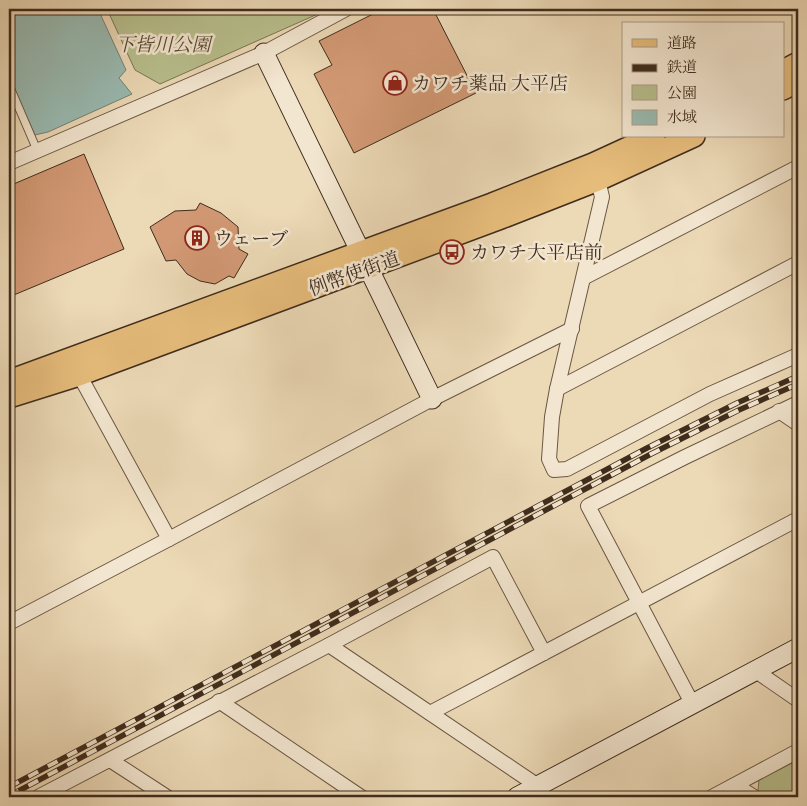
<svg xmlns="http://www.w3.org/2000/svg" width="807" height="806" viewBox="0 0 807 806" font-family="'IM FELL Great Primer','Noto Serif JP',serif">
<rect width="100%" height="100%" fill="#ecd9b6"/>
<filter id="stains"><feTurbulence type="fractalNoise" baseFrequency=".004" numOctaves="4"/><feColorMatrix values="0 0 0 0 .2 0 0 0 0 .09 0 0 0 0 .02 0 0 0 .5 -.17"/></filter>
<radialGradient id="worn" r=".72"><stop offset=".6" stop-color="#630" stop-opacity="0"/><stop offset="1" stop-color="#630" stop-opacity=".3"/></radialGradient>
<g fill="#b8bf8d" stroke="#7c7655">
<polygon points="107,9 329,9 160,84 135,70"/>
<polygon points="798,760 798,797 766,797 758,791 759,780"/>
</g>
<polygon fill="#99bab1" stroke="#758176" points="9,9 98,9 126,70 119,78 132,94 48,132 35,135 9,79"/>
<g fill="#d29974" stroke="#3f2c1d">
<polygon points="383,9 433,9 476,93 354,153 314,74 332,65 319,41"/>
<polygon points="84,154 124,249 9,297 9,186"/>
<polygon points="200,203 221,213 238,227 239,249 248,254 234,278 229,276 215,284 200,281 187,274 176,260 166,261 150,227 175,211 196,210"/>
</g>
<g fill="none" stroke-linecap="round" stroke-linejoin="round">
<g stroke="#6a5743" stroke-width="9">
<polyline id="lane" points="9,85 37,150"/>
</g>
<g stroke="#6a5743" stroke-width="16">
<g id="street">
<polyline points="9,163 264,53 346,9"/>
<polyline points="596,172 602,197 557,389 552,417 549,459 554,470 567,469 710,394 798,355"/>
<polyline points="585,277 798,167"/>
<polyline points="76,369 169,539 432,399 572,329"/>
<polyline points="557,389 798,263"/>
<polyline points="779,411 798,424"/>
<polyline points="9,623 169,539"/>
<polyline points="329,645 538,786"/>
<polyline points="756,671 798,700"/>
<polyline points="219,701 361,797"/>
<polyline points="693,705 588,506 685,457 798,403"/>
<polyline points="430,713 798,519"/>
<polyline points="110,760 167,797"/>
<polyline points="735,785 754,797"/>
<polyline points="38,797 329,645 493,557 544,653"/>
<polyline points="712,797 798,751"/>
</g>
</g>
<g stroke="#3f2c1d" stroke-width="21">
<g id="secondary">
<polyline points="264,53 432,399"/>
<polyline points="517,797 798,648"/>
</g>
</g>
<g stroke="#3f2c1d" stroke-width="24">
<g id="primary">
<polyline points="783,71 798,63"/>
<polyline points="783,89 798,81"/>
<polyline points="9,381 492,204 593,164 654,136"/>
<polyline points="9,397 79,375 501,218 598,180 694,136"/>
</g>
</g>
<use href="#lane" stroke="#f3e6d0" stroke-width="7"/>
<use href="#street" stroke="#f3e6d0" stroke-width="14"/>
<use href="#secondary" stroke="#f3e6d0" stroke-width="19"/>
<use href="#primary" stroke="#e6bc7b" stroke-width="21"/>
<g stroke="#3f2c1d" stroke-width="5.5">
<g id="rail">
<polyline points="9,787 647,448 737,403 798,376"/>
<polyline points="9,796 651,454 739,410 798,384"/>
</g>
</g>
<use href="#rail" stroke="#f3e6d0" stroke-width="4" stroke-dasharray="11" stroke-linecap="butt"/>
</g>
<defs>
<g id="shop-ring" transform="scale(1.25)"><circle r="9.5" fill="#f3e6d0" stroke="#8f2418" stroke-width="1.5"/><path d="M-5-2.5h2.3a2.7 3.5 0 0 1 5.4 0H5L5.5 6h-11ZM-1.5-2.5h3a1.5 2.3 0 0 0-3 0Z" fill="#8f2418"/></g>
<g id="building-ring" transform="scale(1.25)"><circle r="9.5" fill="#f3e6d0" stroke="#8f2418" stroke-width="1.5"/><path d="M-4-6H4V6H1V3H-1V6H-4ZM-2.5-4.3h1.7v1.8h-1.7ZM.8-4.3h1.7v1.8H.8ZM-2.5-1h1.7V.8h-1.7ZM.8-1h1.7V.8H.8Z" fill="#8f2418"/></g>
<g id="bus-ring" transform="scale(1.25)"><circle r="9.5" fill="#f3e6d0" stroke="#8f2418" stroke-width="1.5"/><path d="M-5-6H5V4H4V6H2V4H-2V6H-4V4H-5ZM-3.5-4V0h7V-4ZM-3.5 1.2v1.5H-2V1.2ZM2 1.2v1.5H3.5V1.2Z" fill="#8f2418"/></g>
</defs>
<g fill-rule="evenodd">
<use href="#shop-ring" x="395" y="83"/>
<use href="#building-ring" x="197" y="238"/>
<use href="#bus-ring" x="452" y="252"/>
</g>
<g text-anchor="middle" stroke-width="5" stroke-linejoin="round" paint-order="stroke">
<g font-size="19" font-style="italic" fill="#574933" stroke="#f3e6d0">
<text x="163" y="51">下皆川公園</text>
</g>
<g font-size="19" fill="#3f2c1d" stroke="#f3e6d0" text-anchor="start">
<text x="412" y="90">カワチ薬品 大平店</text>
<text x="214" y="245">ウェーブ</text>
<text x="470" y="259">カワチ大平店前</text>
</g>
<g font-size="19" fill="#3f2c1d" stroke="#f3e6d0">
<text transform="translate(354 273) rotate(-20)" y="7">例幣使街道</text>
</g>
</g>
<rect width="807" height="806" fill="none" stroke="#ecd9b6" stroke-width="30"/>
<rect x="10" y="10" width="787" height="786" fill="none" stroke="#3f2c1d" stroke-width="2.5"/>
<rect x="15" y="15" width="777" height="776" fill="none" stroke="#3f2c1d"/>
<rect x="622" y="22" width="162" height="115" fill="#f3e6d0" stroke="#ab9c88"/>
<rect x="632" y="39" width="25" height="8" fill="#e6bc7b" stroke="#ab9c88"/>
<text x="667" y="48" font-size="15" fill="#3f2c1d">道路</text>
<rect x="632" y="64" width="25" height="8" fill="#3f2c1d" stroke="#ab9c88"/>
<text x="667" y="72" font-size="15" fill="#3f2c1d">鉄道</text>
<rect x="632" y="85" width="25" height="15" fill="#b8bf8d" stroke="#ab9c88"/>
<text x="667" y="98" font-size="15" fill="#3f2c1d">公園</text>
<rect x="632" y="110" width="25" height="15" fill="#99bab1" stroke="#ab9c88"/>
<text x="667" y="122" font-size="15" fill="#3f2c1d">水域</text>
<rect width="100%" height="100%" filter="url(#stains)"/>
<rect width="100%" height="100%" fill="url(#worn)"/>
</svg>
